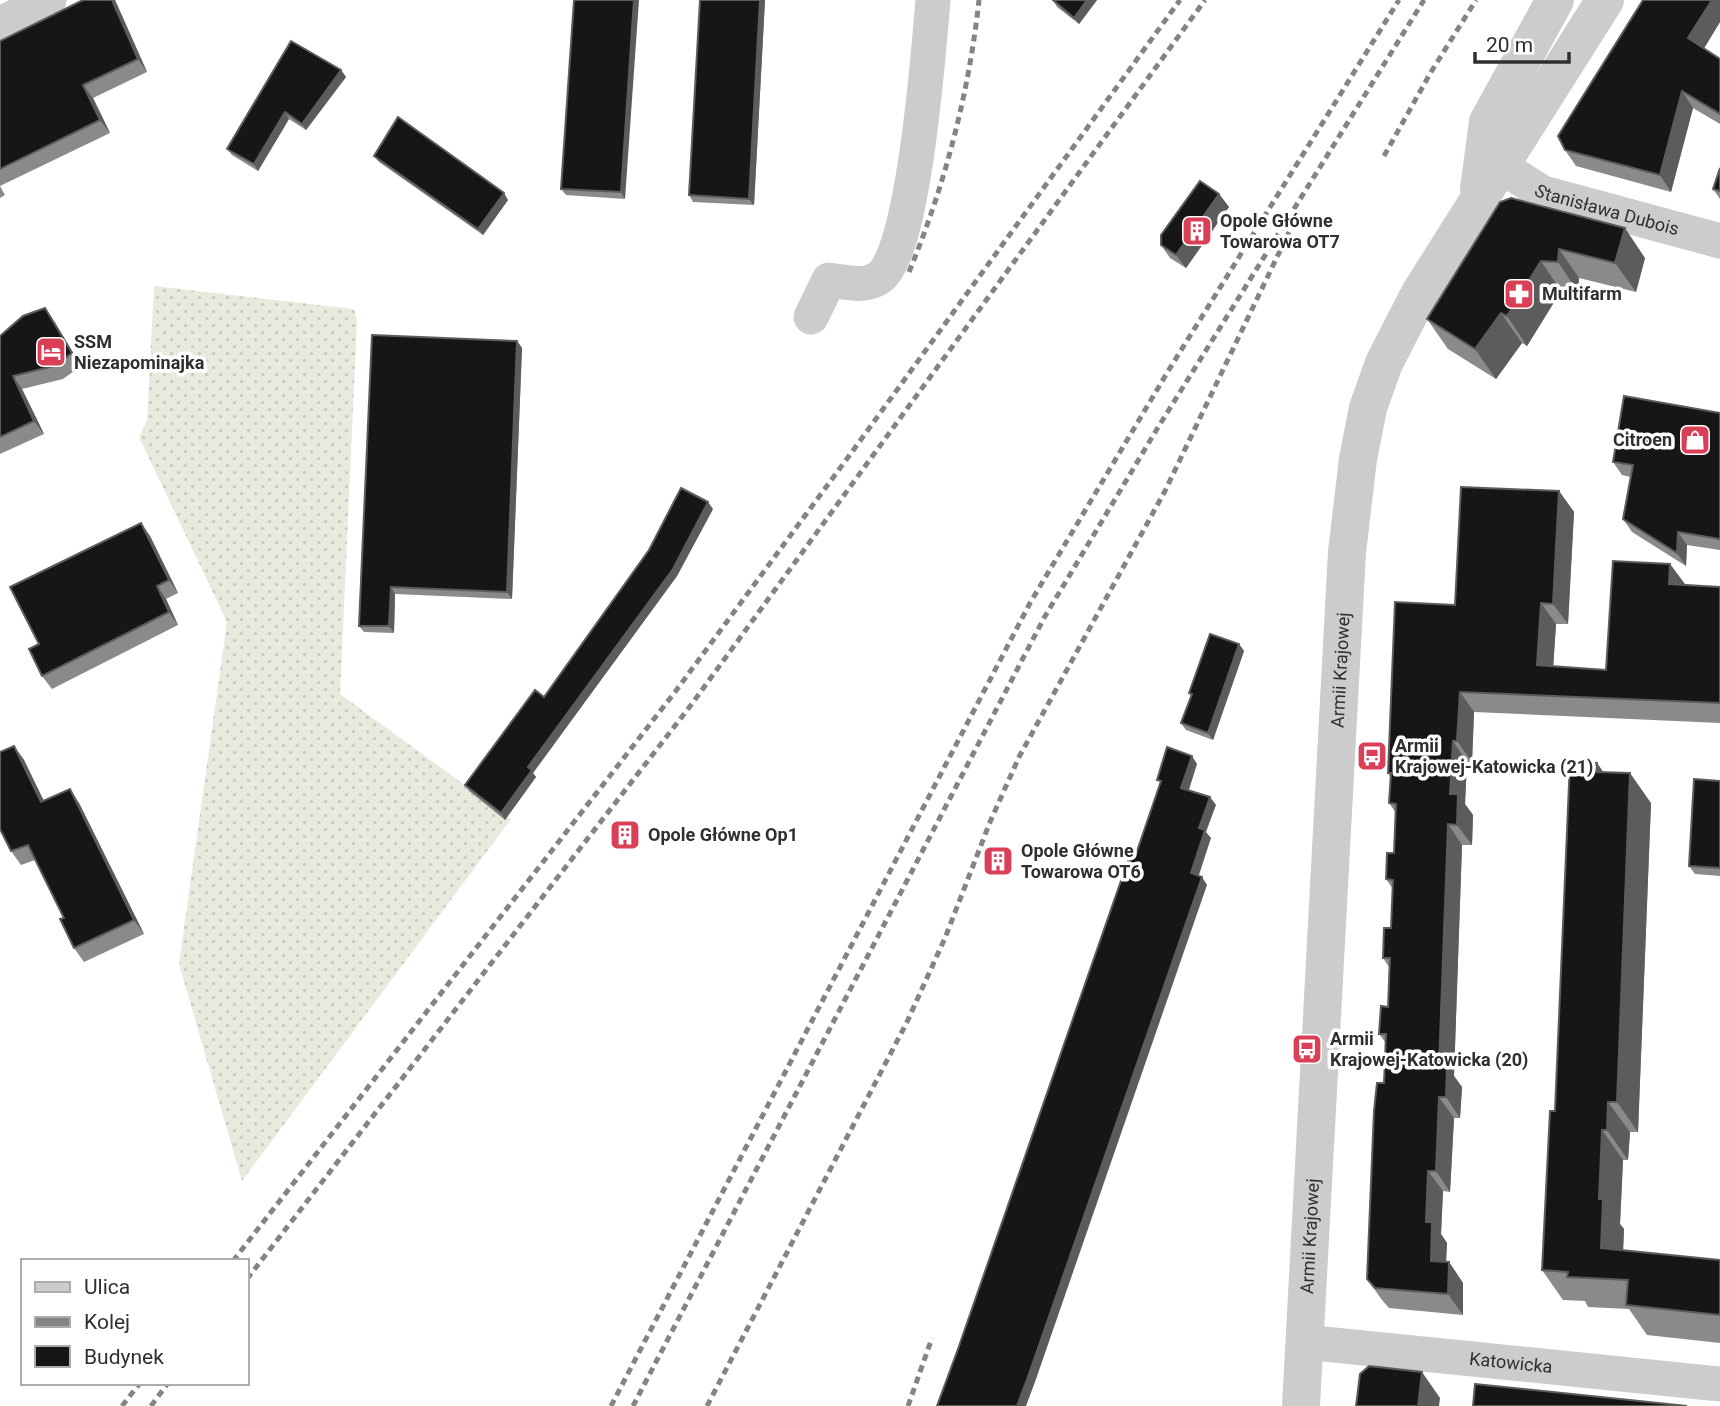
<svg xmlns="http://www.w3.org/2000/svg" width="1720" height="1406" viewBox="0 0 1720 1406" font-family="Roboto,sans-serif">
<defs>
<pattern id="grass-dots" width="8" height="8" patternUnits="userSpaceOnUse" patternTransform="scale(1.75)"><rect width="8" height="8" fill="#e6ebde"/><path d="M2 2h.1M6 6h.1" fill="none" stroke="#c6cabf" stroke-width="1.8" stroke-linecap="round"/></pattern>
</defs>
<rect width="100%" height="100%" fill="#fff"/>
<polygon fill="url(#grass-dots)" points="154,286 354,309 357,321 340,694 511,819 242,1181 179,964 227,622 139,437 147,421"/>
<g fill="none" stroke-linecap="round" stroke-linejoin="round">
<g stroke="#ccc" stroke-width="35">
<polyline points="0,24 49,0"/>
<path id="s1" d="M1500 166 1543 193 1720 241"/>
<path d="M811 317 829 280C845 282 866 288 880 277 914 252 929 47 933 0"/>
<path id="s2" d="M1304 1342 1720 1384"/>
</g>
<g stroke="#ccc" stroke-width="38">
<polyline points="1479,189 1488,122 1555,0"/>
<path id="s3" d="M1301 1406 1347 552 1358 459 1368 408 1384 363 1420 293 1605 0"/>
</g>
<g stroke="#848484" stroke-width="5" stroke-dasharray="7 5" stroke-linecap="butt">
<polyline points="1384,156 1431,72 1476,0"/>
<path d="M909 272C945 185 969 93 979 0"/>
<polyline points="233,1261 675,692 849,456 1180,0"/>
<polyline points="247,1279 691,705 1205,0"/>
<polyline points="122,1406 140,1383"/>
<polyline points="151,1406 168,1383"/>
<polyline points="611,1406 1030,603 1170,368 1399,0"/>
<polyline points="633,1406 1044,618 1157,429 1424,0"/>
<polyline points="707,1406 907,1022 945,938 990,822 1019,757 1165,491 1289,232"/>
<polyline points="908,1406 932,1338"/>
</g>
</g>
<g fill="#8a8a8a">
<polygon points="83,0 115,0 147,72 93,98 110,133 0,186 5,195 0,198 0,41"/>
<polygon points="574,0 625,199 566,195 561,189"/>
<polygon points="700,0 765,0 754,205 693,202 689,195"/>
<polygon points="1053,0 1097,0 1079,24 1057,7"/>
<polygon points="1720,0 1720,22 1704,48 1720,59 1720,124 1693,108 1671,192 1576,166 1565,150"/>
<polygon points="341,70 346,77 306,130 289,119 258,171 232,155 227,149"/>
<polygon points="374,156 508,200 483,235 379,162"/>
<polygon points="1720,168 1720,199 1713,189"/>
<polygon points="1219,194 1229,207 1186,268 1170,258 1161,245"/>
<polygon points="1500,202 1645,258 1636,292 1579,278 1578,292 1561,291 1527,346 1522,343 1496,379 1448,349 1427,319"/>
<polygon points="54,321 81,366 63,379 22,389 44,434 0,454 0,336"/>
<polygon points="517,341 522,348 512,599 395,594 394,633 364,632 359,626"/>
<polygon points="1720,413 1720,550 1687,545 1686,566 1632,532 1623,519 1631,477 1622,475 1613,462"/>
<polygon points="1559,491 1574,512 1568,624 1556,624 1553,666 1606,670 1670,564 1685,585 1720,587 1720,723 1474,712 1472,762 1467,762 1465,804 1473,815 1472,845 1462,845 1454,1076 1462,1087 1460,1118 1454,1118 1450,1192 1443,1191 1441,1234 1447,1243 1446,1262 1449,1262 1463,1283 1463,1315 1389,1308 1382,1300 1367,1279 1384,1083 1386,1043 1379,1034 1388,1007 1389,967 1383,958 1391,928 1393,889 1386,879 1394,853 1396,813 1389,803 1390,777 1388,773 1455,605"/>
<polygon points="713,509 677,576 533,773 536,777 505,820 469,791 465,785"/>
<polygon points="150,536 178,593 166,599 178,625 52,689 42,676 39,644"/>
<polygon points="1239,644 1244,651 1213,740 1186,730 1181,723 1191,696 1189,693"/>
<polygon points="14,746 24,760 44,801 79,803 144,934 84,962 74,948 64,918 35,860 21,865 11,851"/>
<polygon points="1597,763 1603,772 1651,803 1638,1132 1630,1132 1628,1160 1623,1160 1620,1224 1624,1229 1623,1250 1720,1260 1720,1343 1647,1335 1629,1309 1588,1307 1585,1301 1563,1300 1542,1270 1555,1111"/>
<polygon points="1720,781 1720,876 1695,874 1689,866"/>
</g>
<g fill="#5c5c5c">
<polygon points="112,0 115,0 147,72 138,59"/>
<polygon points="634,0 639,0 625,199 621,192"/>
<polygon points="760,0 765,0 754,205 749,199"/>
<polygon points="1087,0 1097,0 1079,24 1074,18"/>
<polygon points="1712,0 1720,0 1720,22 1700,55 1688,38"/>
<polygon points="341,70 346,77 306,130 302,124"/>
<polygon points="83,85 93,98 110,133 100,120"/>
<polygon points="1682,91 1693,108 1671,192 1660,175"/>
<polygon points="285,112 289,119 258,171 254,164"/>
<polygon points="504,193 508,200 483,235 478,229"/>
<polygon points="1219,194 1229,207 1186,268 1176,255"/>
<polygon points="1625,228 1645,258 1636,292 1615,263"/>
<polygon points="1559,249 1579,278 1578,292 1558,262"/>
<polygon points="1541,261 1561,291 1527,346 1507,316"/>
<polygon points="45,308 54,321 81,366 72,353"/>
<polygon points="1501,313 1522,343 1496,379 1475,349"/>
<polygon points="517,341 522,348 512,599 507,592"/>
<polygon points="13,376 22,389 44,434 34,421"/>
<polygon points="1559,491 1574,512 1568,624 1553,604"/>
<polygon points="708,502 713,509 677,576 533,773 536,777 505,820 501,813 528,767"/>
<polygon points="141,523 150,536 178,593 169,580"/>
<polygon points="1678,532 1687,545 1686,566 1677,553"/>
<polygon points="1670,564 1685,584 1683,605 1669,584"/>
<polygon points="157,586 166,599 178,625 169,612"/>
<polygon points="391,587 395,594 394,633 389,626"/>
<polygon points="1541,603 1556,624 1552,686 1537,665"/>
<polygon points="1239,644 1244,651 1213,740 1208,733"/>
<polygon points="1460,692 1474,712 1472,762 1457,741"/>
<polygon points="1453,741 1467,762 1465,804 1473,815 1472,845 1457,825 1450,794"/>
<polygon points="14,746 24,760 51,816 41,802"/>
<polygon points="1192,756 1197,764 1187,796 1181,788"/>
<polygon points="1597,763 1618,793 1597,772"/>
<polygon points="1630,773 1651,803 1638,1132 1617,1102"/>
<polygon points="70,789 79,803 144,934 134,920"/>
<polygon points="1210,797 1216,805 1206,832 1211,838 1197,881 1191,873 1199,828"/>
<polygon points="1448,824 1462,845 1454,1076 1462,1087 1460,1118 1446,1097 1439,1066"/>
<polygon points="1202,877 1207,885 1035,1382 1026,1406 1017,1406"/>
<polygon points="1439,1097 1454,1118 1450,1192 1436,1171"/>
<polygon points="1608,1102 1630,1132 1628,1160 1607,1130"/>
<polygon points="1602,1130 1623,1160 1620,1224 1624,1229 1622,1278 1601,1248 1599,1199"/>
<polygon points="1428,1171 1443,1191 1441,1234 1447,1243 1445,1282 1431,1261 1426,1222"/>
<polygon points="1449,1262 1463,1283 1463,1315 1448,1294"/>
<polygon points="1422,1372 1440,1398 1439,1406 1418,1406"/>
</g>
<g fill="#161616" stroke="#5c5c5c" stroke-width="2">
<polygon points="83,0 112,0 138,59 83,85 100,120 0,169 0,41"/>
<polygon points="574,0 634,0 621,192 561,189"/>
<polygon points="700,0 760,0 749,199 689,195"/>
<polygon points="1053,0 1087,0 1074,18"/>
<polygon points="1643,0 1712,0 1688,38 1720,59 1720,114 1682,91 1660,175 1565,150 1558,136"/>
<polygon points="291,41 341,70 302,124 285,112 254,164 227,149"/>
<polygon points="398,117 504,193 478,229 374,156"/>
<polygon points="1720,168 1720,191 1713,189"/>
<polygon points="1200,181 1219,194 1176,255 1161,245 1161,235"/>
<polygon points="1511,198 1625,228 1615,263 1559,249 1558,262 1541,261 1507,316 1501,313 1475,349 1427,319 1500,202"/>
<polygon points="45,308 72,353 54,366 13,376 34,421 0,437 0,336 23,316"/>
<polygon points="372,335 517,341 507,592 391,587 389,626 359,626"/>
<polygon points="1624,396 1720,413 1720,539 1678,532 1677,553 1623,519 1633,465 1613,462"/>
<polygon points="1461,487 1559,491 1553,604 1541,603 1537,665 1606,670 1613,561 1670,564 1669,584 1720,587 1720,703 1460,692 1457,741 1453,741 1450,794 1458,794 1457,825 1448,824 1439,1066 1447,1066 1446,1097 1439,1097 1436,1171 1428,1171 1426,1222 1432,1222 1431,1261 1449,1262 1448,1294 1375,1288 1367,1279 1374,1111 1377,1083 1384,1083 1386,1034 1379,1034 1381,1006 1388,1007 1390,958 1383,958 1384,928 1391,928 1393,880 1386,879 1387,853 1394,853 1396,804 1389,803 1391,773 1388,773 1395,602 1455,605"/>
<polygon points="681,488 708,502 673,569 528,767 532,770 501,813 465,785 535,690 544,697 649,550"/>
<polygon points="141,523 169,580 157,586 169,612 42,676 29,649 39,644 10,587"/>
<polygon points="1210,634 1239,644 1208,733 1181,723 1192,694 1189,693"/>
<polygon points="14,746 41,802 70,789 134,920 74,948 60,919 64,918 28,845 11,851 0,829 0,752"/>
<polygon points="1167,747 1192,756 1181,788 1210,797 1199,828 1205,830 1191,873 1202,877 1029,1374 1017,1406 937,1406 958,1349 1131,852 1136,854 1161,781 1157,780"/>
<polygon points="1570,761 1597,763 1597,772 1630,773 1617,1102 1608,1102 1607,1130 1602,1130 1599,1199 1603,1199 1601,1248 1720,1260 1720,1315 1626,1305 1628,1280 1567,1277 1568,1272 1542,1270 1550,1111 1555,1111"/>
<polygon points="1694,779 1720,781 1720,868 1689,866"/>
<polygon points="1369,1366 1422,1372 1418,1406 1356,1406 1360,1374"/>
<polygon points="1475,1384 1687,1406 1473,1406"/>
</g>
<defs>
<g id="building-square" transform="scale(1.575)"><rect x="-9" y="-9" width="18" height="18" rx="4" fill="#d93f57" stroke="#fff"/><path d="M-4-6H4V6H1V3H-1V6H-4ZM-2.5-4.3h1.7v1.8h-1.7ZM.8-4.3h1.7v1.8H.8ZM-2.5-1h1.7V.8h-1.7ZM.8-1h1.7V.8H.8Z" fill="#fff"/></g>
<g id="pharmacy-square" transform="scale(1.575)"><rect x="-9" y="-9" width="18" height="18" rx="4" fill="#d93f57" stroke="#fff"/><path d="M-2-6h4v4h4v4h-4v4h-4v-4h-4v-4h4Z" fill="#fff"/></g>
<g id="hotel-square" transform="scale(1.575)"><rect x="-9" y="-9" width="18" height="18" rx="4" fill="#d93f57" stroke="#fff"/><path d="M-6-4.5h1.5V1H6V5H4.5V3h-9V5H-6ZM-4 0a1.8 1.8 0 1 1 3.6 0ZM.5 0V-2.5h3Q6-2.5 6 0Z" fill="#fff"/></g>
<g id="shop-square" transform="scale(1.575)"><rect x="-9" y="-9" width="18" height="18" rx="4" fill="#d93f57" stroke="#fff"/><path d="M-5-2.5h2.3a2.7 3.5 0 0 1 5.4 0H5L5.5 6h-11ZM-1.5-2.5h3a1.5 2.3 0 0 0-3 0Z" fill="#fff"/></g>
<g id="bus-square" transform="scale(1.575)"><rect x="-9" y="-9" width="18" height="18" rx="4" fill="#d93f57" stroke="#fff"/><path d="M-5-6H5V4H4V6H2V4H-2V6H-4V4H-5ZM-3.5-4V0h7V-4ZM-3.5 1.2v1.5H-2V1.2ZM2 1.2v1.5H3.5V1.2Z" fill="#fff"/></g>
</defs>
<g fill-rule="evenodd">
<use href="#building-square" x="1197" y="231"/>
<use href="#pharmacy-square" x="1519" y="294"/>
<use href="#hotel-square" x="51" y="352"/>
<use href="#shop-square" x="1695" y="440"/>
<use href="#bus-square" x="1372" y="756"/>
<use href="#building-square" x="625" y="835"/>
<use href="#building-square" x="998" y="861"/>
<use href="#bus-square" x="1307" y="1049"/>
</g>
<g text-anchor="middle" stroke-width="7" stroke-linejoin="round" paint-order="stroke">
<g font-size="18" fill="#2f2f2f" stroke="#fff">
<text dy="6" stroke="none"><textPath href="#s1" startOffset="117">Stanisława Dubois</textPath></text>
<text dy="6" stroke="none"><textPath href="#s3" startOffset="737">Armii Krajowej</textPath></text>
<text dy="6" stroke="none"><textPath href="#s3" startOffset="170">Armii Krajowej</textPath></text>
<text dy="6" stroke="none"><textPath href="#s2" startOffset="208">Katowicka</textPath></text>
</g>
<g font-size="18" font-weight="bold" fill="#2f2f2f" stroke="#fff" text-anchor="start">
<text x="1220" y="227">Opole Główne<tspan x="1220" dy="21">Towarowa OT7</tspan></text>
<text x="1542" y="300">Multifarm</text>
<text x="74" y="348">SSM<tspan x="74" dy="21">Niezapominajka</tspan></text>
<text x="1672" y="446" text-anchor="end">Citroen</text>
<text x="1395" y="752">Armii<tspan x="1395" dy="21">Krajowej-Katowicka (21)</tspan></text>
<text x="648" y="841">Opole Główne Op1</text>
<text x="1021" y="857">Opole Główne<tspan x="1021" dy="21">Towarowa OT6</tspan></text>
<text x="1330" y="1045">Armii<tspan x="1330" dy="21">Krajowej-Katowicka (20)</tspan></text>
</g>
</g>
<rect x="21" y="1259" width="228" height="126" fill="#ffffff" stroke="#acacac" stroke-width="2"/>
<rect x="35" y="1282" width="35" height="10" fill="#cccccc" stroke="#acacac" stroke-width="2"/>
<text x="84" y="1294" font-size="21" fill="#2f2f2f">Ulica</text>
<rect x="35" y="1317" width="35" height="10" fill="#848484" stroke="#acacac" stroke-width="2"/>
<text x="84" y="1329" font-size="21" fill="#2f2f2f">Kolej</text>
<rect x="35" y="1346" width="35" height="21" fill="#161616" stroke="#acacac" stroke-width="2"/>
<text x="84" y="1364" font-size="21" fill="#2f2f2f">Budynek</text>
<path d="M1475 52v10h94v-10" fill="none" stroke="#2f2f2f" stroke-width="3.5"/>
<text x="1486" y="52" font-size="21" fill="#2f2f2f" stroke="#ffffff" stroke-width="5" paint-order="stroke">20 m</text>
</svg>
